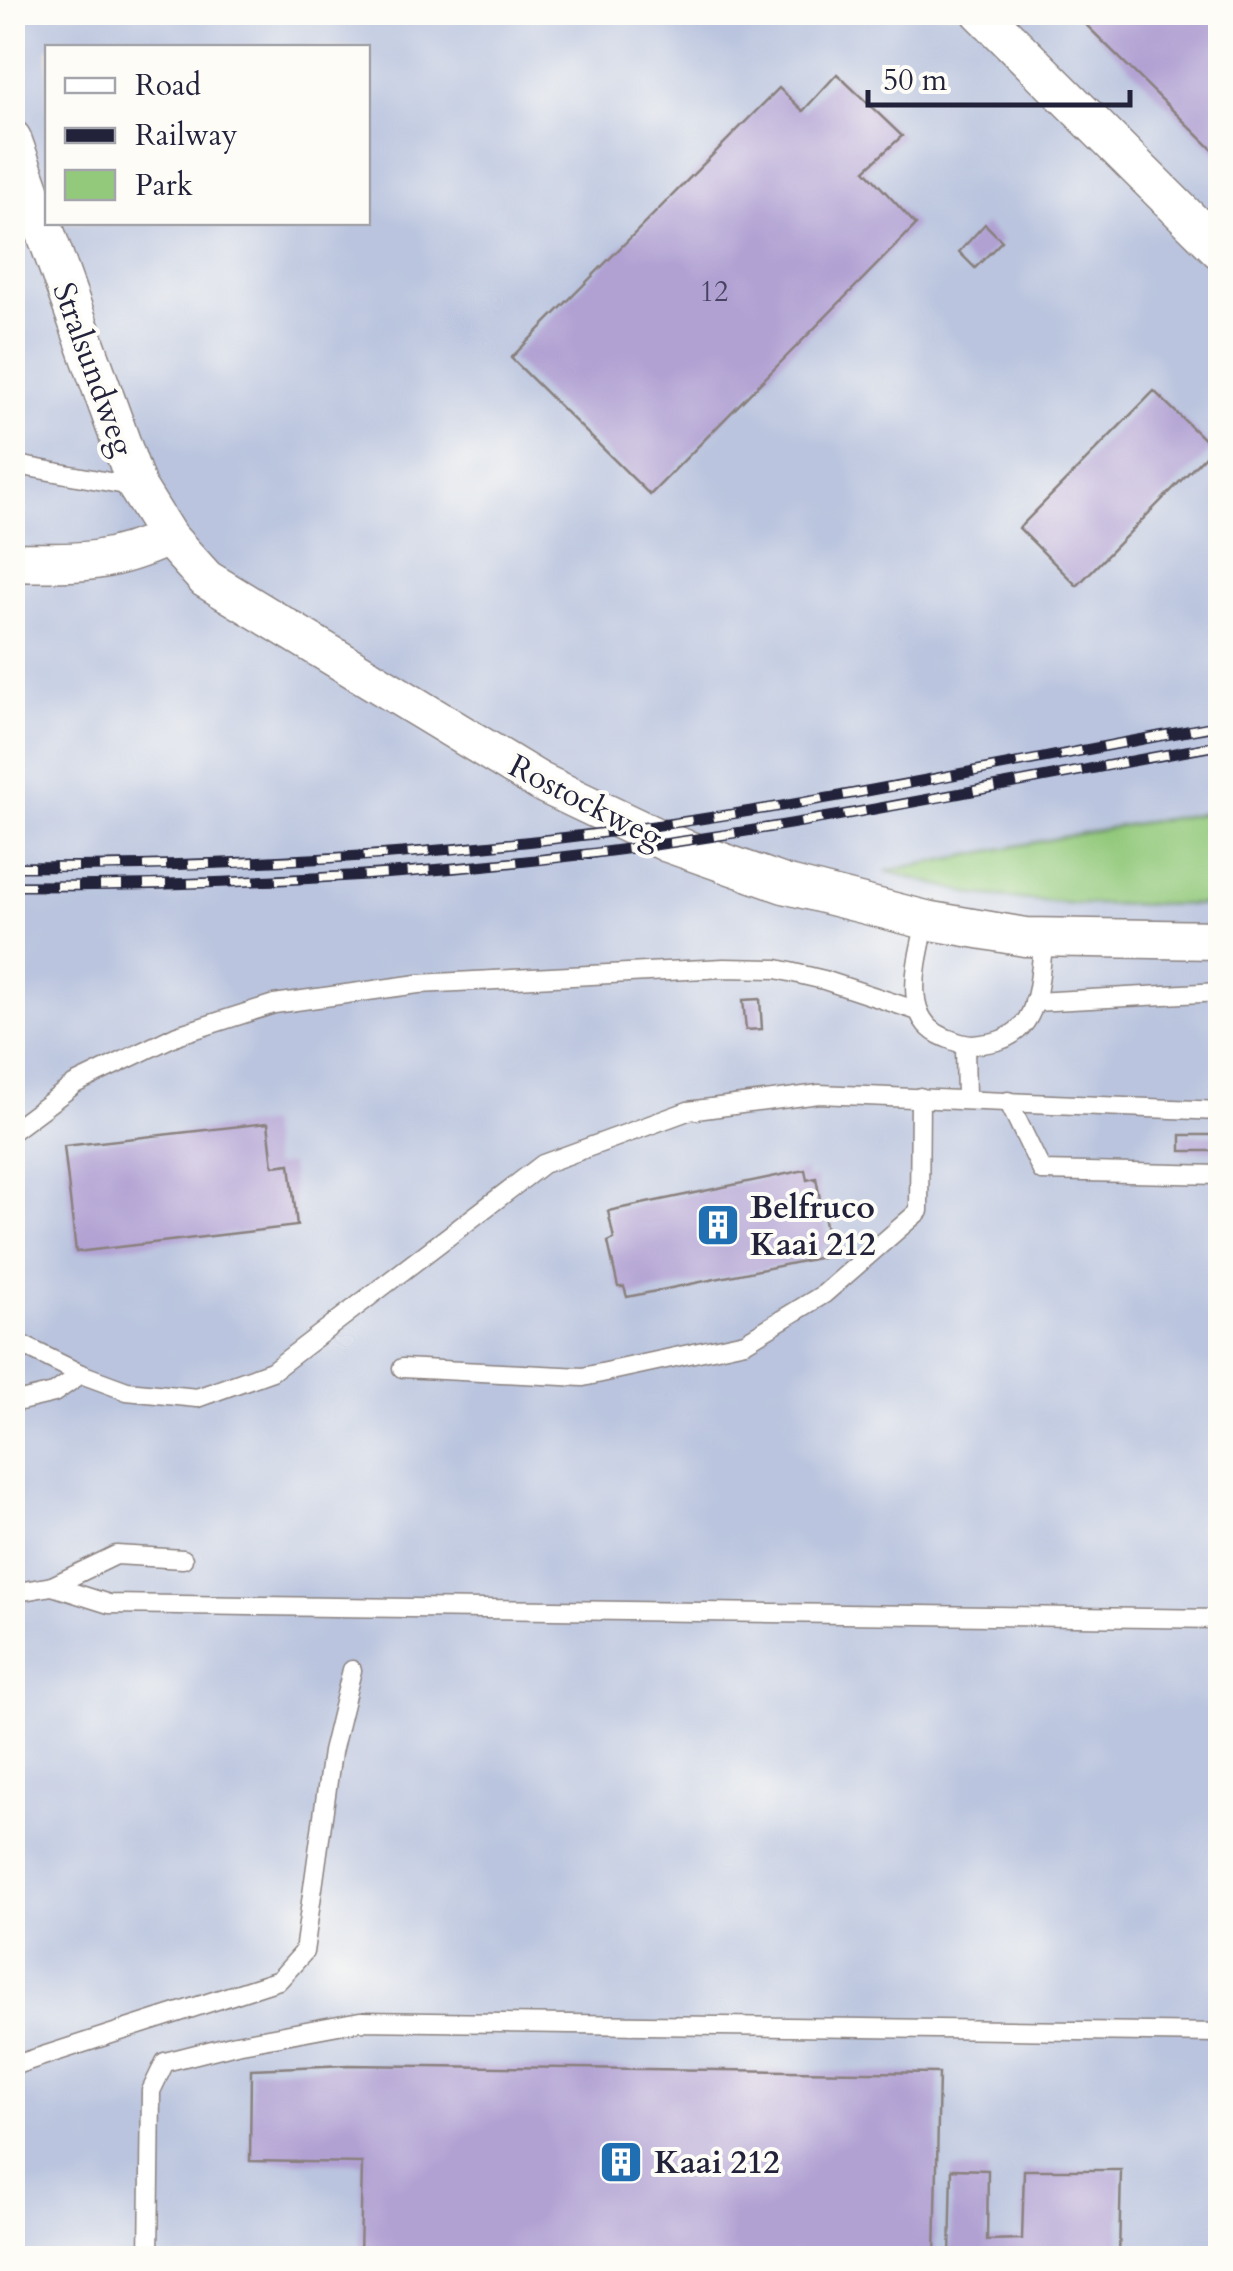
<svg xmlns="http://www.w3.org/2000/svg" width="1233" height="2271" viewBox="0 0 1233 2271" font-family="Cardo,serif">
<rect width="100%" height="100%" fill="#fdfcf7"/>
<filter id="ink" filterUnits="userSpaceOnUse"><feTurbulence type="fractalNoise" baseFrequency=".01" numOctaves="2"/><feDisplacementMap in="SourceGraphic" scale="20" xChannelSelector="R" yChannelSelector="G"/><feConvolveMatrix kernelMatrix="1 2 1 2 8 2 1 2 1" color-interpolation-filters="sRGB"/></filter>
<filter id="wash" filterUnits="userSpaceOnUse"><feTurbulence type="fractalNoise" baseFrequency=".0048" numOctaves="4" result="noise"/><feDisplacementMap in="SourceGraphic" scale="40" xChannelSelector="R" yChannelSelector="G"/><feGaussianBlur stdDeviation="2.25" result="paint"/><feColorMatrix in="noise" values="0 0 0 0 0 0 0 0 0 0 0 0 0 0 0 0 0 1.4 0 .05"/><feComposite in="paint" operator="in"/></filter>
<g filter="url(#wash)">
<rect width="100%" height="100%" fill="#f2e0c3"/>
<path fill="#bac4de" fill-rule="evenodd" d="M12 13H1220V2258H13ZM48 48H368V222H48Z"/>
<polygon fill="#93c97b" stroke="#5a765b" stroke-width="2.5" points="1220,811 1220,905 1074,904 976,895 886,871 1120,826"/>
<g id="blocks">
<g fill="#b1a1d3">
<polygon points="1073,12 1220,12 1220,157"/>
<polygon points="837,74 902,136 865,170 916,225 650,495 511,358 779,88 803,111"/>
<polygon points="985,224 1002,241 975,268 959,252"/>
<polygon points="1154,391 1213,448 1077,586 1019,528"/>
<polygon points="760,999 762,1029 746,1030 743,1000"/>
<polygon points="268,1123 273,1166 290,1164 297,1226 76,1252 64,1146"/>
<rect x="1181" y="1135" width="38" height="16"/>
<polygon points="805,1170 807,1180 816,1178 829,1246 821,1247 823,1257 627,1297 624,1287 618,1287 608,1242 614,1239 608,1211"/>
<polygon points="348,2065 939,2073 935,2258 360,2258 362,2163 250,2161 251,2069"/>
<polygon points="952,2169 988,2170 987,2240 1022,2239 1024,2170 1121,2170 1119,2258 950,2258"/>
</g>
</g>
</g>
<g filter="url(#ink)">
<use href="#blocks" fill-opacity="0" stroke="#8a817f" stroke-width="2.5"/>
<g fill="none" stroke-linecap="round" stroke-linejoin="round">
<g stroke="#8a817f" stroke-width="21">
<g id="service">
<polyline points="12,464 136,487"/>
<path d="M926 920C919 957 898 1018 944 1037 954 1041 962 1045 973 1045 992 1043 1008 1041 1022 1026 1041 1006 1040 964 1044 938"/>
<polyline points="1034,1002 1220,992"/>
<polyline points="965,1045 966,1099"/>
<polyline points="1008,1101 1042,1171 1220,1175"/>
<polyline points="12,1131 75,1084 177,1035 274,1004 418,984 724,968 777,969 824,980 918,1011"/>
<polyline points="12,1340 81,1374"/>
<polyline points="402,1368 583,1377 745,1342 824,1294 919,1211 920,1097"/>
<polyline points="12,1403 54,1393 81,1374 127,1391 197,1398 272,1371 543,1164 688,1111 819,1094 1220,1111"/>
<polyline points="52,1586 109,1604 1220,1619"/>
<polyline points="12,1593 52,1586 116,1555 183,1559"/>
<polyline points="12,2066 279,1980 304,1952 332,1752 352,1670"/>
<polyline points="149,2258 151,2091 165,2062 236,2044 360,2021 1220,2033"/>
</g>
</g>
<g stroke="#8a817f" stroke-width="41">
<g id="minor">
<polyline points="981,12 1220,250"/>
<polyline points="12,139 137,487 168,537 206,579 540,782 668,843 784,884 926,920 1025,937 1220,940"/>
<path d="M12 562C76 563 108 565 168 537"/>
</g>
</g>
<use href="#service" stroke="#fff" stroke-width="18"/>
<use href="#minor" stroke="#fff" stroke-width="38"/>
<g stroke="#22223b" stroke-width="11">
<g id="rail">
<path d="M12 867C219 867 427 857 632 829 829 802 1025 760 1220 725"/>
<path d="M12 886C201 886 392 878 579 855 794 829 1007 783 1220 745"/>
</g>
</g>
<use href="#rail" stroke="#fdfcf7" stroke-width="8" stroke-dasharray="22" stroke-linecap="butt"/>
</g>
</g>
<defs>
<g id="building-square" transform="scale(2.25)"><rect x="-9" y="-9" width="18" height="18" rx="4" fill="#1f6fb2" stroke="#fdfcf7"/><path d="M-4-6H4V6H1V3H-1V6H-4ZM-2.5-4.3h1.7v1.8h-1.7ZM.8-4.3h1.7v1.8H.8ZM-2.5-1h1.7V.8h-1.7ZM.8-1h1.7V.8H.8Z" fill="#fff"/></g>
</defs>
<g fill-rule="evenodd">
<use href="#building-square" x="718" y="1225"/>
<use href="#building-square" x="621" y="2162"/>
</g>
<g text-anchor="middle" stroke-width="8" stroke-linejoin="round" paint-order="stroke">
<g font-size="28" fill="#464261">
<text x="714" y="301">12</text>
</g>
<g font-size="32" fill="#22223b" stroke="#fdfcf7">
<text transform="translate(94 369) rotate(70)" y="11">Stralsundweg</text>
<text transform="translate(586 801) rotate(27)" y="11">Rostockweg</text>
</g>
<g font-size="32" font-weight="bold" fill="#22223b" stroke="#fdfcf7" text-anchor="start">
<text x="750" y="1218">Belfruco<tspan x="750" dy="37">Kaai 212</tspan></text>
<text x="654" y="2173">Kaai 212</text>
</g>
</g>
<rect width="1233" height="2271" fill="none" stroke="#fdfcf7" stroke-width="50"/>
<rect x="45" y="45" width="325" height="180" fill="#fdfcf7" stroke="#a5a5ac" stroke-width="2.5"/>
<rect x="65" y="78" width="50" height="15" fill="#ffffff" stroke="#a5a5ac" stroke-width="2.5"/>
<text x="135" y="95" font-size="30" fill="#22223b">Road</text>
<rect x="65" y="128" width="50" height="15" fill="#22223b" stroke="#a5a5ac" stroke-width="2.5"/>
<text x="135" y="145" font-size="30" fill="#22223b">Railway</text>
<rect x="65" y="170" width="50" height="30" fill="#93c97b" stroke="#a5a5ac" stroke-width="2.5"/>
<text x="135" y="195" font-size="30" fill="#22223b">Park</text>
<path d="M868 90v15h262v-15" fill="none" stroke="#22223b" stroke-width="5"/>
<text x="883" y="90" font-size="30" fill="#22223b" stroke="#fdfcf7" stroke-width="8" paint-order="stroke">50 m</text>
</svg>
